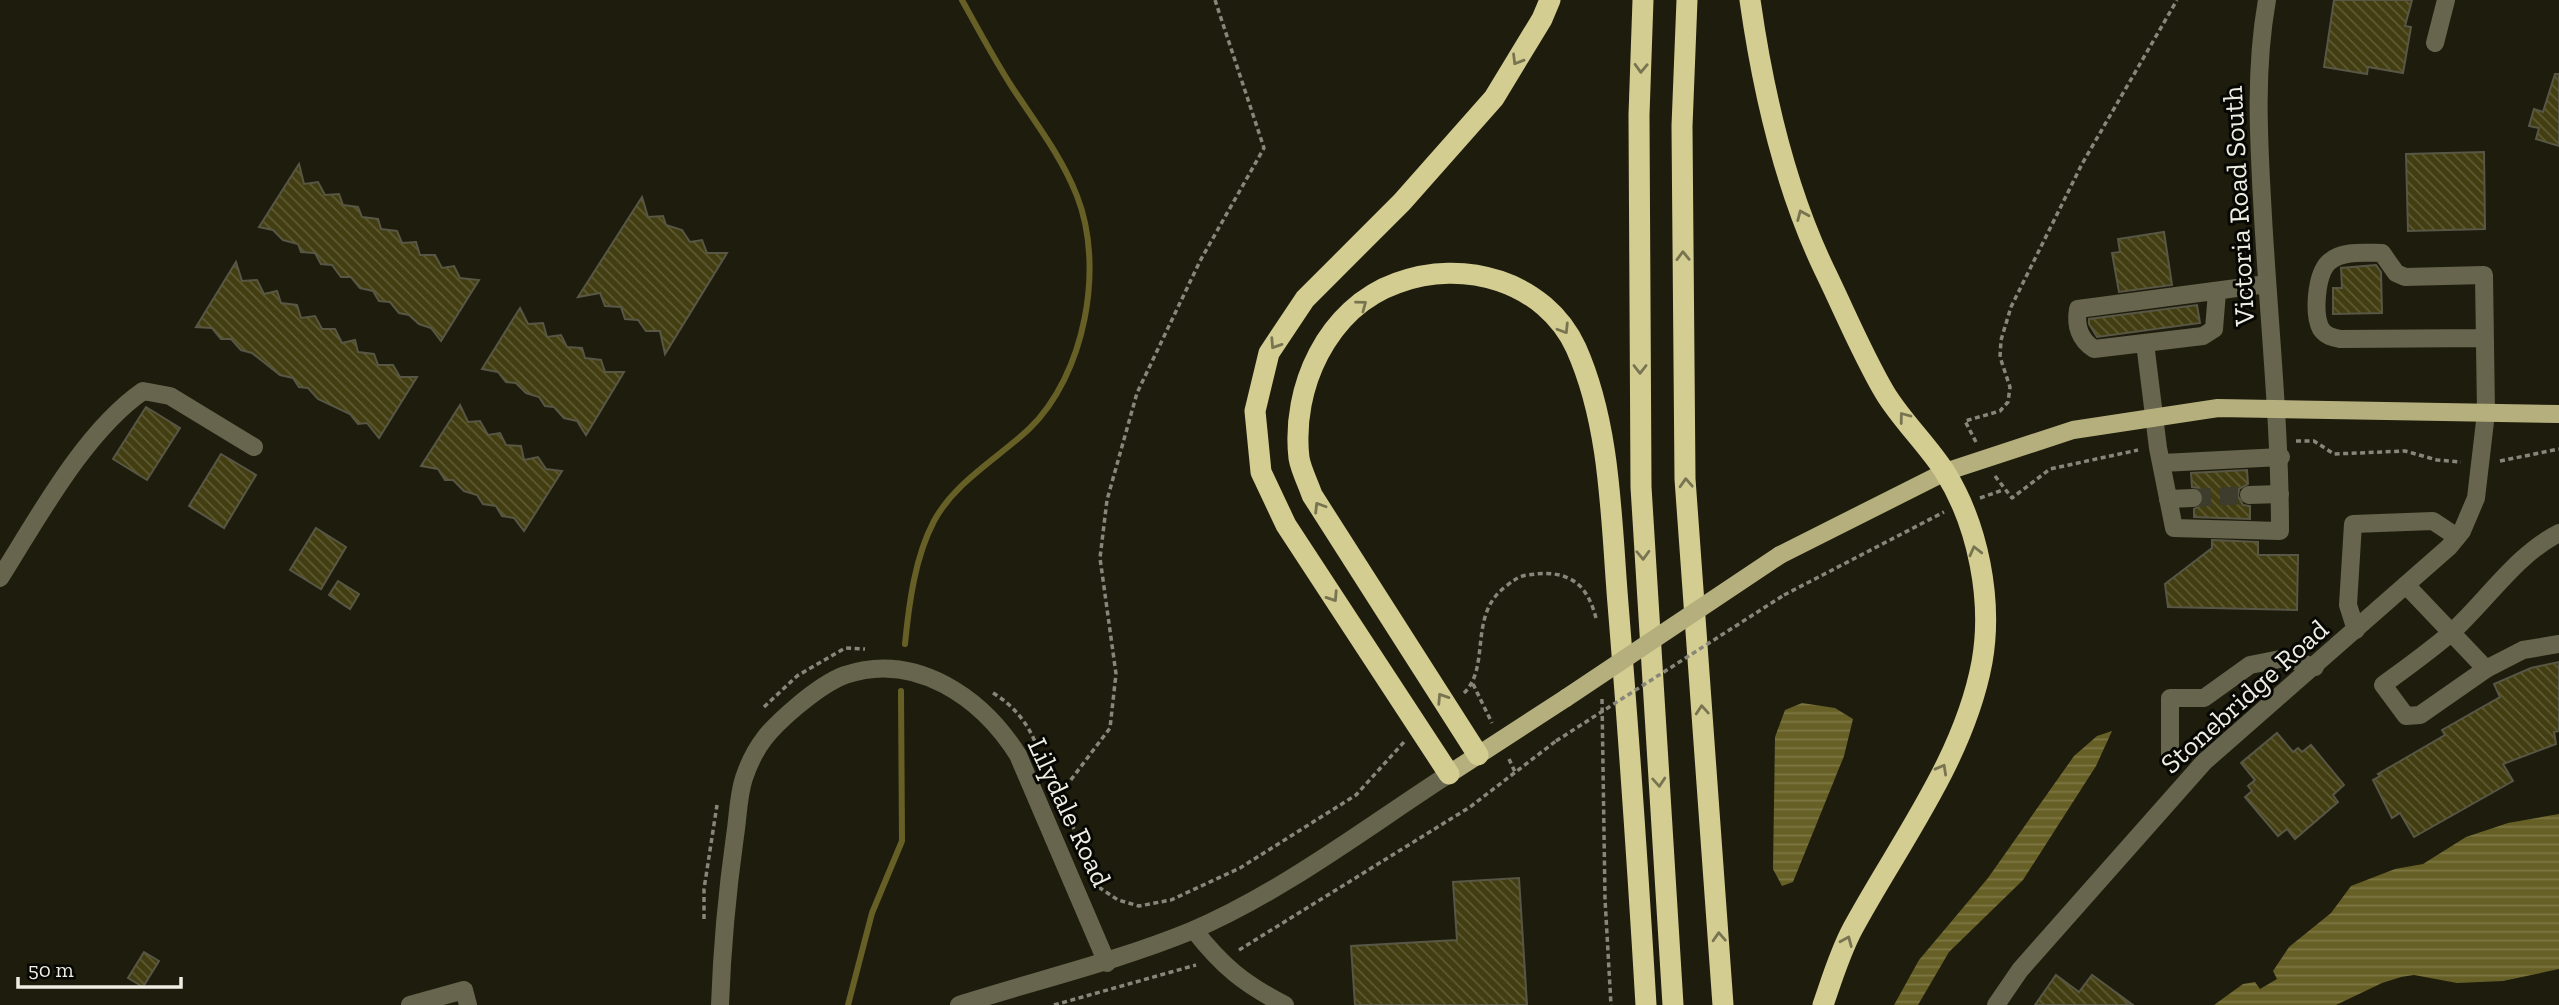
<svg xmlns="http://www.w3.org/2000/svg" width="2559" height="1005" viewBox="0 0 2559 1005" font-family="'Zilla Slab',serif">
<defs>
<pattern id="water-rules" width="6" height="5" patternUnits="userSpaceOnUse" patternTransform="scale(1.75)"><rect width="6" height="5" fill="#676026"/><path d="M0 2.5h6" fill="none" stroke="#7d7745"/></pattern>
<pattern id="building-back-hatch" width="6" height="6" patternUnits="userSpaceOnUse" patternTransform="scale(1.75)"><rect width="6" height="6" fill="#433e11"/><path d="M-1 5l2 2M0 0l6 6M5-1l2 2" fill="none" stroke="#5e5a34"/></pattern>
</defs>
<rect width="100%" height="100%" fill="#1e1d0d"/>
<g fill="url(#water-rules)">
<polygon points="1802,703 1835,708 1853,719 1844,756 1793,882 1782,886 1773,869 1775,737 1785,710"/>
<polygon points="2112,731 2096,766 2023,880 1949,952 1918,1005 1894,1005 1919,960 1988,878 2074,756 2097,736"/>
<polygon points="2559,814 2559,969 2503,981 2457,983 2414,975 2401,977 2382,983 2336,1005 2214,1005 2243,984 2255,982 2260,989 2277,979 2273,971 2289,947 2331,913 2351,886 2395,869 2423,864 2466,837 2508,823"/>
</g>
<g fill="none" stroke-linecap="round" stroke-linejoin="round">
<g stroke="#676026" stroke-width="6">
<path d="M905 644C909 603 915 557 934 521 955 482 998 458 1029 429 1085 375 1105 267 1077 196 1062 157 1035 122 1012 87 994 59 978 29 962 0"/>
<polyline points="848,1005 872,913 902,841 901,691"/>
</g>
</g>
<g fill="url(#building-back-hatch)" stroke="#585645" stroke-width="2">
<polygon points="2334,0 2412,0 2405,26 2411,27 2403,73 2368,67 2367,74 2324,67"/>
<polygon points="2555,74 2559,74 2559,146 2536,139 2539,128 2529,126 2534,109 2543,112"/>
<polygon points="2484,152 2485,229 2408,231 2406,154"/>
<polygon points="299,164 304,184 318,182 325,195 339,194 343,205 358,207 362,217 378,219 381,229 397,231 402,243 416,242 420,255 435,255 442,268 454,266 460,278 479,280 441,341 431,328 419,324 409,315 399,313 390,302 379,301 373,291 360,288 351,277 341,277 332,265 321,264 315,253 301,252 298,244 283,240 273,230 259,227"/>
<polygon points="642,197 648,217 663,216 666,225 682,230 690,242 702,240 707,253 727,253 665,354 660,331 646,331 638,320 625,319 621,307 605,306 600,293 578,297"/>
<polygon points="2164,232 2172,285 2119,292 2112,253 2120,252 2118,239"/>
<polygon points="236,262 242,281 257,280 264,294 277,291 281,303 297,305 301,318 315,316 322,329 335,329 342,343 355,340 358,352 374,354 378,365 393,365 400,377 417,377 379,438 367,423 358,424 350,414 318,399 308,388 299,387 293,378 280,375 252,353 241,350 231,339 221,339 212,328 196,327"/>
<polygon points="2376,265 2381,272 2382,313 2333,314 2333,288 2342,288 2341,268"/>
<polygon points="2197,305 2200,323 2097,337 2089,324 2089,319"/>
<polygon points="520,308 528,324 543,323 547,337 561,335 567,347 582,348 585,358 601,360 605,372 624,372 586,435 577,421 564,418 554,407 545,406 539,397 526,393 516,383 506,382 498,372 482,369"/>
<polygon points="460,405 468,422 480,421 488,435 500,433 506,445 521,446 524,460 538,457 546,469 562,471 524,531 514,518 502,516 496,506 483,504 477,495 464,491 453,480 445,480 438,469 421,466"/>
<polygon points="146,407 180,428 147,480 113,459"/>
<polygon points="221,454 256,475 224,528 189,506"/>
<polygon points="2247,470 2248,484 2239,489 2238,496 2243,505 2250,506 2250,519 2194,517 2194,509 2203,504 2204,497 2199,488 2192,487 2191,473"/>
<polygon points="316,528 346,547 321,589 290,570"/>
<polygon points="2212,540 2258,542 2258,555 2298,555 2297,610 2168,607 2165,584 2212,548"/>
<polygon points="338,581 359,594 350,609 329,595"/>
<polygon points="2559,662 2559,731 2554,732 2556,744 2503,764 2513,781 2414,837 2400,813 2392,818 2373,780 2380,776 2378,774 2445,735 2442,730 2500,697 2494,684 2531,668"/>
<polygon points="2277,733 2293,752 2298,748 2302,752 2311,745 2344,785 2333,795 2338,802 2295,839 2287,829 2278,836 2245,797 2252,791 2248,786 2255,780 2241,763"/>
<polygon points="1519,878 1527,1005 1355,1005 1351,946 1457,940 1453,882"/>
<polygon points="144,952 159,961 143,987 128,978"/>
<polygon points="2056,975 2079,992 2092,975 2133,1005 2035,1005"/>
</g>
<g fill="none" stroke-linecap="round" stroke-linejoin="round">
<polyline stroke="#3d3c2d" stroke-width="18" stroke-dasharray="18 9" stroke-linecap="butt" points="2193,498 2249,495"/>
<g stroke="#87867a" stroke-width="3.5" stroke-dasharray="5 3.5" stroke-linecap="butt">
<polyline points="2296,441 2314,441 2334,454 2405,451 2437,460 2461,462"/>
<polyline points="1976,442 1965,421 2000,411 2008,402 2010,387 2000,357 2001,340 2011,307 2082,164 2177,0"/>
<polyline points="2500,461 2559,449"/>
<polyline points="1995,476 2012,498 2050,469 2138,450"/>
<polyline points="1980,498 2003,490"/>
<polyline points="1784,595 1944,512"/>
<polyline points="1473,684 1492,723"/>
<path d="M993 693C1013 705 1027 722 1036 744"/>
<path d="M1464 693C1491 667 1468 615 1505 587 1513 581 1518 576 1528 575 1542 573 1557 572 1570 579 1585 586 1592 603 1596 618"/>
<polyline points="1602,699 1605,899 1611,1005"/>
<polyline points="764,707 797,676 845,648 865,649"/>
<polyline points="1509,759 1515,772"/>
<polyline points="1048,770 1100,888 1118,900 1139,906 1171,900 1240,868 1356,795 1404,742"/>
<polyline points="1056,788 1070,781 1110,728 1116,674 1100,558 1107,500 1137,393 1200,261 1264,148 1215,0"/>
<polyline points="704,919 704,889 717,805"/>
<polyline points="1239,950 1470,807 1556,741"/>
<polyline points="1054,1005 1196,965"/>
</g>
<g stroke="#67654d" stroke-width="18">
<polyline points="2435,43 2446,0"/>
<path d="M2217 292 2214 329 2203 336 2094 349C2080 340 2075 326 2078 309L2267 284"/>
<path d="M2145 343 2158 448 2174 528 2280 531C2280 426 2269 322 2263 217 2259 144 2254 73 2267 0"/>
<polyline points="2162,463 2281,457"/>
<polyline points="2249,495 2280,494"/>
<polyline points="2168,499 2193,498"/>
<path d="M0 578C38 518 84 432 143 391L170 396 254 447"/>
<polyline points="2406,585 2486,669 2523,650 2559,644"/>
<polyline points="2356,630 2348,605 2353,524 2433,521 2457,537"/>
<path d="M2486 669 2420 715 2406 716 2383 685C2406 668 2430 651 2452 632 2487 600 2517 554 2559 533"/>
<polyline points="2170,758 2170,698 2204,698 2250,665 2285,658 2315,667"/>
<path d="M1194 930C1222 966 1244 984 1285 1005"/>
<polyline points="410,1005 464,990 468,1005"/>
<path d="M720 1005C722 948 727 893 735 836 738 818 738 796 744 778 755 745 770 729 796 707 809 696 829 681 845 675 916 651 982 698 1018 755L1107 963"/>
<path d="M959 1005C1037 980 1115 962 1191 931 1281 893 1367 827 1449 774"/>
<path d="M1996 1005 2020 970 2204 762 2449 547 2462 531 2476 498 2486 413 2484 275 2405 277 2396 273 2382 253C2366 253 2342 250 2329 262 2316 274 2313 314 2321 329 2326 336 2332 337 2340 339L2485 338"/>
</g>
<g stroke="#b5af7e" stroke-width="18">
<polyline points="1780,555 1945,472 2073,430 2218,408 2559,414"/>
<polyline points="1449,774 1566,698"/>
</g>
<g stroke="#d4cd91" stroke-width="21">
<polyline points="1643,0 1639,115 1641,487 1673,1005"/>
<polyline points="1687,0 1682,126 1685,479 1723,1005"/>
<path d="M1750 0C1763 92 1784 185 1824 269 1844 310 1862 354 1885 393 1902 421 1927 444 1945 472 1978 525 1993 600 1982 662 1964 759 1899 843 1853 928 1840 952 1832 979 1823 1005"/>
<path d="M1478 755 1312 495C1308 483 1301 470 1299 458 1291 388 1327 308 1397 283 1463 258 1545 281 1576 348 1611 426 1611 520 1618 604 1629 738 1638 871 1646 1005"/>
<polyline points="1449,774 1286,525 1261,472 1255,411 1269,353 1305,299 1402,202 1494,98 1542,19 1550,0"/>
</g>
<polyline stroke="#87867a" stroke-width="3.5" stroke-dasharray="5 3.5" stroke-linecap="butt" points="1556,741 1784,595"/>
<polyline stroke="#b5af7e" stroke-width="18" points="1566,698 1780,555"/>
</g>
<defs><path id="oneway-chevron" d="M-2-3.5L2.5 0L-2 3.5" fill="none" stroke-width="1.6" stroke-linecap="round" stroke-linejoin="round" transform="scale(1.75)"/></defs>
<g stroke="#787451">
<use href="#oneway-chevron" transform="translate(1517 60) rotate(121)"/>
<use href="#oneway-chevron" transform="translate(1641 68) rotate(92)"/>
<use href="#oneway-chevron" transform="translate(1802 215) rotate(-113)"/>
<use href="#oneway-chevron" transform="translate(1683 256) rotate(-91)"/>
<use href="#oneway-chevron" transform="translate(1362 305) rotate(-37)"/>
<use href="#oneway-chevron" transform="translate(1564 329) rotate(58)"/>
<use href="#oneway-chevron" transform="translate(1275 344) rotate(123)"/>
<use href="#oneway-chevron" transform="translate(1640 369) rotate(90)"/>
<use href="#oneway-chevron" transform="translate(1904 417) rotate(-127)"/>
<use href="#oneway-chevron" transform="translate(1686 483) rotate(-93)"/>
<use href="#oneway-chevron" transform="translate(1319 507) rotate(-122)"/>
<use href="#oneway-chevron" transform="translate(1975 551) rotate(-104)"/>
<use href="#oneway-chevron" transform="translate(1643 555) rotate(88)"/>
<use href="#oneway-chevron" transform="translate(1333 597) rotate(57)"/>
<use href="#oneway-chevron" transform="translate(1442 698) rotate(-123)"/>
<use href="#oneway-chevron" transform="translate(1702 710) rotate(-94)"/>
<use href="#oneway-chevron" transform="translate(1942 769) rotate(-61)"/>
<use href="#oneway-chevron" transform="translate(1659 782) rotate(86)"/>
<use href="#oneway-chevron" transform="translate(1719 937) rotate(-93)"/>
<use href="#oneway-chevron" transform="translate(1847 941) rotate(-67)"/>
</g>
<g text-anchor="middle" stroke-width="6" stroke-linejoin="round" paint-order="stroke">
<g font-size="28" fill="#efeee4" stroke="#070703">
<text transform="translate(2238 206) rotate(-93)" y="10">Victoria Road South</text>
<text transform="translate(2244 696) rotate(-42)" y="10">Stonebridge Road</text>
<text transform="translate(1070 812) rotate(65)" y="10">Lilydale Road</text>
</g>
</g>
<path d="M18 977v10h163v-10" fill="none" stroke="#efeee4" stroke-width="3.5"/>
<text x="28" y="977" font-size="21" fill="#efeee4" stroke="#070703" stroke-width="5" paint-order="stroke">50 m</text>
</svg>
